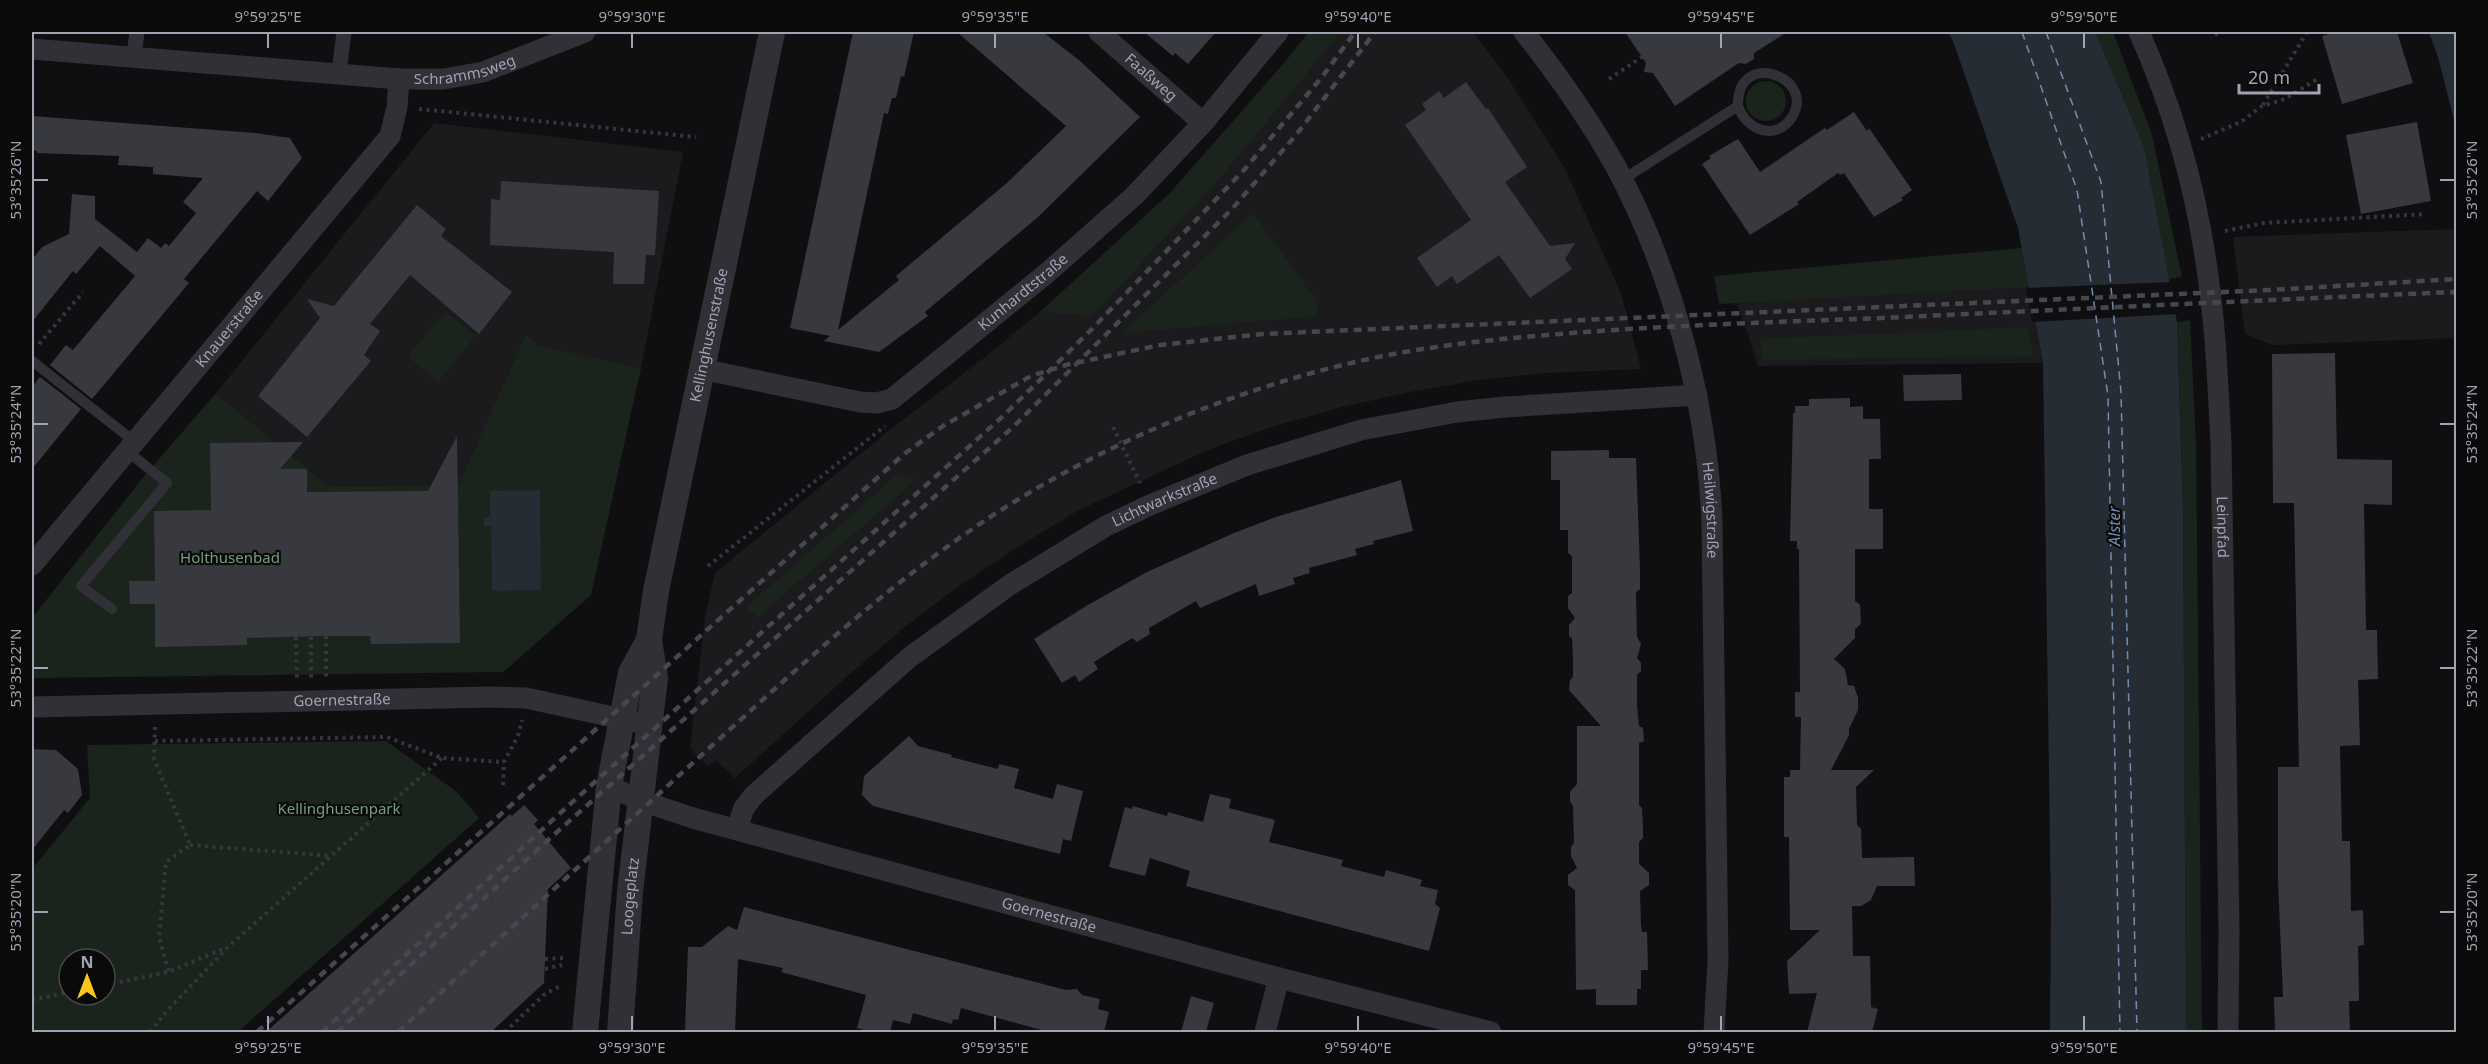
<svg xmlns="http://www.w3.org/2000/svg" width="2488" height="1064" viewBox="0 0 2488 1064" font-family="'Noto Sans',sans-serif">
<rect width="100%" height="100%" fill="#0f0f11"/>
<g fill="#1b1b1e">
<polygon points="1309,32 1473,32 1507,77 1564,167 1621,293 1641,369 1545,373 1479,380 1410,392 1342,407 1275,426 1210,449 1077,511 1018,547 959,586 905,627 852,672 735,778 716,760 708,766 690,749 705,618 715,573 892,428 985,357 1040,312 1170,193 1284,63"/>
<polygon points="434,123 683,152 641,368 538,345 526,334 458,485 328,486 216,393"/>
<polygon points="2456,229 2456,338 2273,345 2245,334 2233,237"/>
<polygon points="2026,273 2043,363 1758,366 1733,290"/>
</g>
<g fill="#1b231d" fill-rule="evenodd">
<polygon points="1309,32 1341,32 1220,178 1092,316 1040,312 1170,193 1284,63"/>
<polygon points="2095,32 2113,32 2152,135 2182,277 2168,279 2144,147"/>
<circle cx="1766" cy="101" r="20"/>
<polygon points="1253,213 1316,300 1318,316 1122,333"/>
<polygon points="2022,248 2029,287 1719,304 1714,276"/>
<polygon points="445,311 475,336 438,382 408,357"/>
<polygon points="2190,320 2196,443 2202,1032 2186,1032 2183,512 2177,322"/>
<polygon points="2028,327 2033,356 1763,360 1760,339"/>
<polygon points="526,334 538,345 641,368 591,595 503,672 32,678 32,618 141,480 216,393 328,486 458,485"/>
<polygon points="898,474 916,480 758,617 746,607"/>
<path d="M386 741 457 792 479 818 238 1032H32V869L90 798 87 745ZM69 959H105V995H69Z"/>
</g>
<g fill="#252c34">
<polygon points="1948,32 2095,32 2144,147 2177,322 2183,512 2186,1032 2050,1032 2051,910 2043,363 2018,228 1953,41"/>
<polygon points="2429,32 2456,32 2456,128 2438,57"/>
<polygon points="540,490 541,590 492,591 491,526 484,526 484,518 490,517 490,491"/>
</g>
<polygon fill="#0f0f11" points="2172,282 2178,314 2032,322 2026,288"/>
<g fill="none" stroke-linecap="round" stroke-linejoin="round">
<g stroke="#738db1" stroke-width="1.5" stroke-dasharray="8 6" stroke-linecap="butt">
<polyline points="2022,32 2077,190 2108,396 2120,1032"/>
<polyline points="2046,32 2101,182 2121,392 2137,1032"/>
</g>
</g>
<g fill="#38393e">
<polygon points="853,32 914,32 904,77 901,76 896,98 892,98 888,114 884,113 838,330 899,280 896,276 1008,182 1066,126 957,32 1043,32 1080,61 1140,117 1038,217 925,312 928,316 879,352 824,341 830,336 790,328"/>
<polygon points="1144,32 1216,32 1188,64 1175,53 1173,56"/>
<polygon points="1625,32 1787,32 1754,53 1754,59 1746,64 1739,63 1675,106 1653,73 1644,72 1646,63"/>
<polygon points="2335,32 2397,32 2413,83 2342,104 2322,36"/>
<polygon points="1466,82 1486,109 1488,108 1527,167 1505,182 1550,246 1575,243 1565,259 1572,269 1530,298 1499,255 1457,284 1452,276 1437,287 1417,258 1471,220 1405,125 1426,110 1422,104 1439,91 1444,98"/>
<polygon points="1854,112 1867,131 1869,128 1912,190 1901,198 1903,200 1874,217 1844,173 1840,175 1838,173 1797,202 1799,204 1750,235 1702,164 1711,158 1709,156 1738,139 1760,172 1825,128 1827,130"/>
<polygon points="32,116 255,133 290,138 302,158 268,201 257,191 184,279 189,283 92,399 50,365 66,345 73,350 135,276 100,246 76,274 73,271 32,322 32,260 42,247 69,234 72,194 95,196 95,219 137,252 148,238 161,248 165,243 169,246 196,213 183,202 203,178 153,174 153,167 118,165 119,156 37,153 37,151 32,150"/>
<polygon points="2417,122 2431,201 2361,214 2346,135"/>
<polygon points="501,181 659,191 655,255 646,255 644,284 613,284 614,252 490,245 491,199 500,200"/>
<polygon points="417,205 446,229 441,236 512,292 479,334 410,275 370,324 380,331 364,355 371,361 307,437 258,396 320,318 307,299 334,306"/>
<polygon points="2335,353 2337,459 2392,460 2392,505 2364,504 2366,630 2377,630 2378,679 2358,680 2360,745 2340,746 2342,841 2350,841 2351,911 2363,910 2364,945 2358,946 2359,1001 2349,1001 2350,1032 2275,1032 2274,997 2283,997 2278,881 2278,767 2299,767 2294,503 2273,503 2272,354"/>
<polygon points="1961,374 1962,400 1904,401 1903,375"/>
<polygon points="40,377 81,409 32,469 32,387"/>
<polygon points="1850,398 1850,407 1863,406 1863,419 1880,419 1881,459 1869,459 1869,509 1883,509 1883,549 1855,549 1855,601 1860,605 1861,624 1855,629 1855,638 1834,659 1845,669 1848,685 1854,686 1858,698 1858,710 1849,729 1849,735 1831,770 1874,770 1856,787 1857,825 1861,829 1862,858 1914,857 1915,886 1877,886 1871,900 1861,906 1852,906 1853,956 1870,956 1871,1007 1878,1009 1872,1032 1807,1032 1817,993 1789,994 1787,961 1820,930 1790,930 1789,837 1784,837 1784,777 1790,777 1790,770 1800,770 1801,717 1795,717 1795,692 1800,692 1799,549 1797,549 1797,541 1790,541 1793,413 1795,413 1795,406 1809,406 1809,399"/>
<polygon points="457,436 460,643 371,644 370,636 326,636 247,638 247,645 155,647 155,604 130,604 129,581 155,581 154,511 211,510 210,443 303,442 280,469 307,469 307,492 428,491"/>
<polygon points="1609,450 1609,458 1636,458 1640,569 1640,589 1636,592 1637,637 1641,644 1637,658 1641,663 1641,671 1637,675 1637,705 1639,726 1643,728 1644,741 1639,743 1639,805 1642,808 1643,828 1643,838 1639,842 1639,864 1649,873 1649,885 1640,891 1641,925 1642,932 1647,932 1648,970 1641,970 1641,989 1637,989 1637,1005 1596,1005 1596,989 1576,990 1575,890 1568,885 1568,875 1577,868 1571,856 1571,847 1574,843 1573,806 1570,801 1570,792 1577,784 1577,726 1601,726 1569,690 1570,680 1573,677 1573,658 1572,638 1569,636 1569,625 1575,618 1568,608 1568,596 1572,593 1572,556 1568,553 1568,530 1560,530 1560,480 1551,480 1551,451"/>
<polygon points="1401,480 1413,531 1373,541 1374,544 1355,549 1357,555 1309,568 1310,573 1293,578 1295,584 1259,596 1256,584 1200,608 1196,601 1149,628 1150,634 1137,642 1132,638 1094,662 1098,669 1079,682 1075,675 1062,683 1034,639 1086,606 1147,572 1234,533 1276,517"/>
<polygon points="909,736 918,746 952,755 951,757 998,769 999,764 1019,769 1014,788 1053,799 1057,784 1083,791 1071,841 1063,839 1060,854 873,806 862,795 864,776"/>
<polygon points="32,749 56,750 78,769 82,795 68,813 64,810 32,850"/>
<polygon points="1210,794 1231,799 1229,808 1275,820 1269,842 1343,860 1341,866 1384,877 1386,870 1422,880 1420,886 1438,890 1435,904 1440,908 1429,951 1186,886 1190,871 1150,858 1145,876 1109,867 1125,807 1132,809 1133,806 1167,816 1168,812 1203,822"/>
<polygon points="524,805 538,820 534,824 571,868 548,889 544,983 491,1032 266,1032 510,814 512,816"/>
<polygon points="744,907 1066,990 1077,989 1082,995 1100,999 1098,1009 1109,1012 1104,1032 1049,1032 961,1008 958,1020 953,1019 952,1024 913,1013 910,1024 893,1020 890,1032 871,1032 857,1028 866,995 781,972 783,968 738,959 735,1032 685,1032 688,947 702,947 728,926 737,930"/>
<polygon points="1191,996 1214,1003 1206,1032 1181,1032"/>
</g>
<g fill="none" stroke-linecap="round" stroke-linejoin="round">
<g stroke="#36373d" stroke-width="4" stroke-dasharray="3 4.5" stroke-linecap="butt">
<polyline points="2215,35 2218,32"/>
<polyline points="1609,79 1642,57"/>
<polyline points="2263,105 2307,32"/>
<polyline points="419,109 696,137"/>
<polyline points="2201,139 2241,122 2262,106 2285,99 2319,78"/>
<polyline points="2225,231 2264,223 2426,214"/>
<polyline points="39,344 83,292"/>
<polyline points="1113,427 1140,483"/>
<polyline points="708,566 885,426"/>
<polyline points="326,636 326,678"/>
<polyline points="296,637 297,678"/>
<polyline points="311,637 311,678"/>
<polyline points="155,727 154,759 190,845 166,862 159,937 169,972"/>
<polyline points="155,741 387,737 442,758 504,762"/>
<polyline points="503,785 504,762 518,736 522,720"/>
<polyline points="500,835 513,824"/>
<polyline points="190,845 332,856"/>
<polyline points="463,857 482,878"/>
<polyline points="491,900 509,922"/>
<polyline points="500,911 553,865"/>
<polyline points="545,959 563,958"/>
<polyline points="545,969 562,965"/>
<polyline points="105,985 169,972 227,947"/>
<polyline points="32,1000 69,992"/>
<polyline points="150,1032 165,1013 229,946 442,758"/>
<polyline points="505,1032 545,994 560,986"/>
</g>
<g stroke="#303036" stroke-width="10">
<path d="M1622 180 1738 106C1736 46 1823 79 1789 121 1772 141 1745 128 1738 106"/>
<polyline points="32,361 135,442"/>
<polyline points="112,609 81,586 167,483 127,451"/>
</g>
<g stroke="#303036" stroke-width="15">
<polyline points="134,56 137,32"/>
<polyline points="339,73 344,32"/>
</g>
<g stroke="#303036" stroke-width="21">
<path id="s1" d="M1099 32 1203 123"/>
<path id="s2" d="M1524 32C1558 75 1589 119 1616 167 1672 271 1708 406 1712 524L1718 960 1714 1032"/>
<path id="s3" d="M2139 32C2173 108 2197 193 2208 276 2216 331 2218 388 2221 444L2229 930 2228 1032"/>
<path id="s4" d="M32 49 399 79H444L483 72 585 32"/>
<path id="s5" d="M701 369 860 402 877 403 892 399 1047 273 1134 196 1203 123 1278 32"/>
<path id="s6" d="M32 565 390 136 397 107 399 79"/>
<path id="s7" d="M32 707 489 697 526 698 650 725"/>
<path id="s8" d="M609 786 639 800 693 818 1279 978 1491 1032"/>
<path id="s9" d="M737 828 744 808 754 795 910 657 1011 584 1106 526 1150 505 1247 465 1361 430 1457 412 1505 407 1697 395"/>
<polyline points="1265,1032 1279,978"/>
</g>
<g stroke="#303036" stroke-width="26">
<polyline points="585,1032 609,786 631,673 649,640"/>
<path id="s10" d="M620 1032 630 892 655 678 649 640 656 591 772 32"/>
</g>
<g stroke="#47484f" stroke-width="4.5" stroke-dasharray="8 6" stroke-linecap="butt">
<polyline points="257,1032 904,454 943,426 1031,376 1066,365 1160,345 1262,334 2270,290 2456,279"/>
<polyline points="322,1032 558,815 1002,417 1089,332 1244,170 1322,77 1355,32"/>
<polyline points="337,1032 557,832 1013,427 1232,209 1296,135 1375,32"/>
<path d="M398 1032C496 941 596 851 695 761 806 661 915 557 1046 483 1148 425 1263 381 1378 357 1442 344 1507 338 1572 333 1675 325 1779 322 1882 318 2074 309 2265 300 2456 292"/>
</g>
</g>
<path fill="none" stroke="#9fa3b2" stroke-width="2" d="M268 33V48M632 33V48M995 33V48M1358 33V48M1721 33V48M2084 33V48M33 180H48M2440 180H2455M33 424H48M2440 424H2455M33 668H48M2440 668H2455M33 912H48M2440 912H2455M268 1016V1031M632 1016V1031M995 1016V1031M1358 1016V1031M1721 1016V1031M2084 1016V1031"/>
<g text-anchor="middle" stroke-width="4.5" stroke-linejoin="round" paint-order="stroke">
<g font-size="15" fill="#9fa3b2" stroke="#0a0a0b">
<text dy="5" stroke="none"><textPath href="#s4" startOffset="435">Schrammsweg</textPath></text>
<text dy="5" stroke="none"><textPath href="#s1" startOffset="69">Faaßweg</textPath></text>
<text dy="5" stroke="none"><textPath href="#s5" startOffset="364">Kunhardtstraße</textPath></text>
<text dy="5" stroke="none"><textPath href="#s6" startOffset="308">Knauerstraße</textPath></text>
<text dy="5" stroke="none"><textPath href="#s10" startOffset="705">Kellinghusenstraße</textPath></text>
<text dy="5" stroke="none"><textPath href="#s9" startOffset="546">Lichtwarkstraße</textPath></text>
<text dy="5" stroke="none"><textPath href="#s2" startOffset="522">Heilwigstraße</textPath></text>
<text dy="5" stroke="none"><textPath href="#s3" startOffset="506">Leinpfad</textPath></text>
<text dy="5" stroke="none"><textPath href="#s7" startOffset="310">Goernestraße</textPath></text>
<text dy="5" stroke="none"><textPath href="#s10" startOffset="136">Loogeplatz</textPath></text>
<text dy="5" stroke="none"><textPath href="#s8" startOffset="459">Goernestraße</textPath></text>
</g>
<g font-size="15" fill="#749f7c" stroke="#0a0a0b">
<text x="230" y="563">Holthusenbad</text>
<text x="339" y="814">Kellinghusenpark</text>
</g>
<g font-size="16" font-style="italic" fill="#738db1" stroke="#0a0a0b">
<text transform="translate(2114 526) rotate(-91)" y="6">Alster</text>
</g>
</g>
<rect width="2488" height="1064" fill="none" stroke="#0a0a0b" stroke-width="66"/>
<g transform="translate(87 977)"><circle r="28" fill="#0a0a0b" stroke="#46474e" stroke-width="1.5"/>
<path d="M0-4.5L10 22L0 15L-10 22Z" fill="#fcc81b"/>
<text y="-9" font-size="16" font-weight="bold" text-anchor="middle" fill="#9fa3b2">N</text>
</g>
<path d="M2239 84v9h80v-9" fill="none" stroke="#9fa3b2" stroke-width="3"/>
<text x="2248" y="84" font-size="18" fill="#9fa3b2" stroke="#0a0a0b" stroke-width="4.5" paint-order="stroke">20 m</text>
<rect x="33" y="33" width="2422" height="998" fill="none" stroke="#9fa3b2" stroke-width="2"/>
<g font-size="15" text-anchor="middle" fill="#9fa3b2">
<text x="268" y="22">9°59'25"E</text>
<text x="632" y="22">9°59'30"E</text>
<text x="995" y="22">9°59'35"E</text>
<text x="1358" y="22">9°59'40"E</text>
<text x="1721" y="22">9°59'45"E</text>
<text x="2084" y="22">9°59'50"E</text>
<text transform="translate(16 180) rotate(-90)" y="5">53°35'26"N</text>
<text transform="translate(2472 180) rotate(-90)" y="5">53°35'26"N</text>
<text transform="translate(16 424) rotate(-90)" y="5">53°35'24"N</text>
<text transform="translate(2472 424) rotate(-90)" y="5">53°35'24"N</text>
<text transform="translate(16 668) rotate(-90)" y="5">53°35'22"N</text>
<text transform="translate(2472 668) rotate(-90)" y="5">53°35'22"N</text>
<text transform="translate(16 912) rotate(-90)" y="5">53°35'20"N</text>
<text transform="translate(2472 912) rotate(-90)" y="5">53°35'20"N</text>
<text x="268" y="1053">9°59'25"E</text>
<text x="632" y="1053">9°59'30"E</text>
<text x="995" y="1053">9°59'35"E</text>
<text x="1358" y="1053">9°59'40"E</text>
<text x="1721" y="1053">9°59'45"E</text>
<text x="2084" y="1053">9°59'50"E</text>
</g>
</svg>
